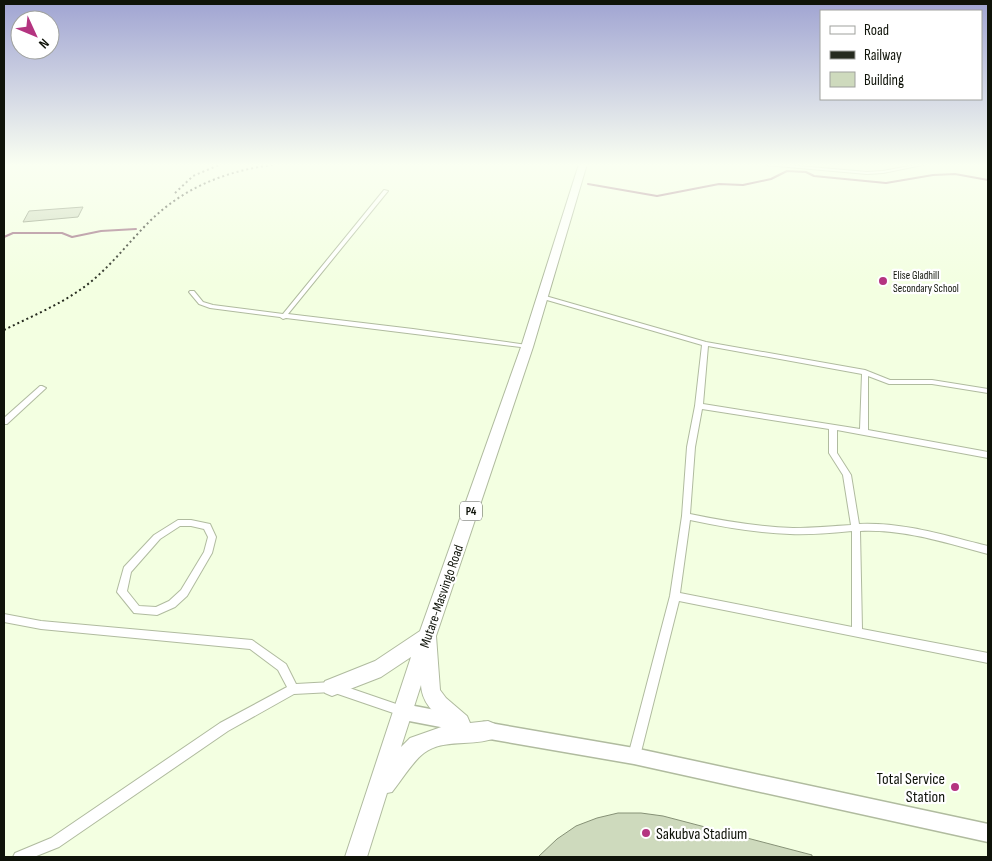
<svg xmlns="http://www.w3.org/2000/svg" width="992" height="861" viewBox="0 0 992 861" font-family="'Sofia Sans Condensed',sans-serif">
<rect width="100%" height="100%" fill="#f3ffe1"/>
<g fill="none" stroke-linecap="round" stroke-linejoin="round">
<g stroke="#9a687f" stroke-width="2">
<polyline points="588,184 657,196 719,184 743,185 771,179 787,171 806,172 814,176 886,183 933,175 955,174 988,180"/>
<polyline points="4,237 13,233 62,233 72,237 101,231 136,229"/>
</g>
</g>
<g fill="#cedabd" stroke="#869176">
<polygon points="83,207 78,217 23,222 29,211"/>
<polygon points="618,813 641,813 663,816 812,855 812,857 538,857 557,839 576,826 597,818"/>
</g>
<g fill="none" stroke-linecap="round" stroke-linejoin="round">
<g stroke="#b0bb9f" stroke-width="2">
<g id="street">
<polygon points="764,164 776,164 867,172 883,171 920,164 927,164 883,173 867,174 766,165"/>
<polygon points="384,190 388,191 288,314 413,329 527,345 529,346 530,347 529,348 286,318 283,319 280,317 210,308 199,304 189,292 190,291 194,291 203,302 213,305 283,314"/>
<path d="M542 295 706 342 865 370 890 380H932L988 389V393L932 384H889L868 376V430L988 452V458L837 430V453L851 475 859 524C904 522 946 536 988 546V554C946 543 905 529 860 531L862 629 988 653V663L679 601 640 756 638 760 634 762 630 760 628 756 670 596 682 516 687 447 695 406 702 345 540 298 539 297ZM708 346 862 374 860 429 703 404ZM702 409 829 429V453L843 475 851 525C832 526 813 528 793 528 759 527 724 521 690 514L695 447ZM690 520C723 527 756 533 790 534 810 535 831 533 852 531V627L680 593Z"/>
<polygon points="40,386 42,386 46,388 7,424 4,424 4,418"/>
<path d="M178 520H191L210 524 216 537 212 553 187 596 175 607 157 615 134 613 117 592 124 567 154 535ZM180 526H191L204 529 208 537 204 552 181 590 169 601 156 607 139 606 127 591 131 572 160 539Z"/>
<polygon points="4,614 41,621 252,640 286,664 296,684 332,682 402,706 406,707 407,711 406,715 402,716 332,692 294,694 228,731 59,847 34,857 13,857 15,853 51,838 220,723 287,687 278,670 250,649 41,629 4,622"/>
</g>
</g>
<g stroke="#b0bb9f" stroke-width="3">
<g id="secondary">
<polygon points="404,704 456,714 462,716 464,722 462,728 456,730 404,720 398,718 396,712 398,706"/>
<polygon points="484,722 634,748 988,824 988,842 634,764 484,738 478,736 476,730 478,724"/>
</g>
</g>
<g stroke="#b0bb9f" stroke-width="2">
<path id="highway" d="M579 164H587L533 347 436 636 440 690 446 698 467 716 470 723 488 721 495 724 498 731 495 738C473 747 444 738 424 753 413 761 401 781 392 792L387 793 367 857H345L411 657 381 677 332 696 325 693 322 687 325 681 375 661 420 631 521 347ZM421 685C422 703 434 713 447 725L410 738 401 747Z"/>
</g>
<use href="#street" fill="#fff" fill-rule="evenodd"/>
<use href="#secondary" fill="#fff" fill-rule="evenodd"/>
<use href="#highway" fill="#fff" fill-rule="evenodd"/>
<g stroke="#262b1f" stroke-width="2" stroke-dasharray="2 3" stroke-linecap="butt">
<polyline points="175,193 193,176 221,164"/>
<path d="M4 330C34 315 67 302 93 280 114 262 130 241 149 222 185 186 229 170 278 164"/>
</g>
</g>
<linearGradient id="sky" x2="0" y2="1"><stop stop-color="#a0a4d2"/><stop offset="0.58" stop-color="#fafff2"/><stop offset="1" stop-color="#fafff2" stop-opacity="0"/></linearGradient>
<rect width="992" height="284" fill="url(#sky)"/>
<g fill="#b43480" stroke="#fff" stroke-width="2">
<circle cx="883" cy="281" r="5"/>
<circle cx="955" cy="787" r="5"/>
<circle cx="646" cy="833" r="5"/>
</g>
<g text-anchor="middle" stroke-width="4.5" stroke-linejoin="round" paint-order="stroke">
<g font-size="11" fill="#0f1309" stroke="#fff" text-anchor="start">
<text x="893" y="279">Elise Gladhill<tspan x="893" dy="13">Secondary School</tspan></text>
</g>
<rect fill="#fff" stroke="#575a53" stroke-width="1" x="460" y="501.5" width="22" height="19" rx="4"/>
<g font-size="12" font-weight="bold" fill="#0f1309">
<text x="471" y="515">P4</text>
</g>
<g font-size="14" fill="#0f1309" stroke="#fff">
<text transform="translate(441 596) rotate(-71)" y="5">Mutare-Masvingo Road</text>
</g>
<g font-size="16" fill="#0f1309" stroke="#fff" text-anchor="end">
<text x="945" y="784">Total Service<tspan x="945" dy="18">Station</tspan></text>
<text x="656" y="839" text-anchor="start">Sakubva Stadium</text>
</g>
</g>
<rect width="992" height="861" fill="none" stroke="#0f1309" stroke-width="10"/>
<rect x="820" y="10" width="162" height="90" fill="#ffffff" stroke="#9fa19d"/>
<rect x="830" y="26" width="25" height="8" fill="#ffffff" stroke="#9fa19d"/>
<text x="864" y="35" font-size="15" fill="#0f1309">Road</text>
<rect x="830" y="51" width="25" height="8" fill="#262b1f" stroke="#9fa19d"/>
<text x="864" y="60" font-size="15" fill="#0f1309">Railway</text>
<rect x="830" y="72" width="25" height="15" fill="#cedabd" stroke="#9fa19d"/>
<text x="864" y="85" font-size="15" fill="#0f1309">Building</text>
<g transform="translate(35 35) rotate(134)"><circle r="24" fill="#ffffff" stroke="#9fa19d"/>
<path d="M0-4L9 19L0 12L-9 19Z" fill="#b43480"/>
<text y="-8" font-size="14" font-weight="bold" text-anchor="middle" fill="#0f1309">N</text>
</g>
</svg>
